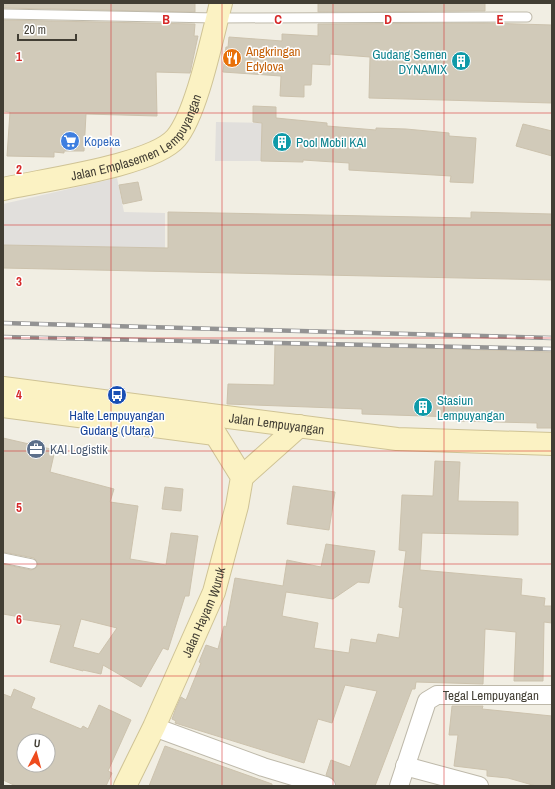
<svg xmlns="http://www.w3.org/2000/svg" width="555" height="789" viewBox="0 0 555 789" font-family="'Archivo Narrow',sans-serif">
<rect width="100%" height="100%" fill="#f1eee3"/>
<g fill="#e1dfdc">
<polygon points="216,122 262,123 261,161 215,161"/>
<polygon points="117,178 124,212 165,213 165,248 3,245 3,204"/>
</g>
<g fill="#d1cab9" stroke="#ccc2ad" fill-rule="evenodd">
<polygon points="3,3 195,3 195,12 3,8"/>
<polygon points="318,3 485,3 485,11 318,12"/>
<polygon points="3,20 195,24 194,36 198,36 190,73 156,72 157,116 86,114 84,151 64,151 64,153 54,152 54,157 7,156 10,112 3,111"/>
<polygon points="485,23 552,25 552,103 369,98 370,57 330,54 330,65 312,64 311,85 304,85 304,97 280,96 281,76 223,72 226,47 228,47 229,37 282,41 282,34 318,36 318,24"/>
<polygon points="253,106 276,107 276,118 327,123 327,126 376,130 376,128 406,129 449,133 449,136 476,138 473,183 450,182 451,176 349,170 349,163 303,160 303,162 261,161 262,123 253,122"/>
<polygon points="523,124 552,131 552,156 516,146"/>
<polygon points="138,182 142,200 123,204 119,185"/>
<polygon points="168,212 471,218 471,212 552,214 552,280 3,268 3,245 168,248"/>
<polygon points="275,344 552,352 552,428 537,428 537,423 455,421 456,417 362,414 362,409 227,404 228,384 274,385"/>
<path d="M3 438 55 450 50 472 114 489 110 502 138 506 130 559 166 565 171 533 198 536 189 596H185L168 650 163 648 141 687 103 665 101 674 83 670V671L50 662 61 625 20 619V617L3 614V564L31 570 36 568 38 565 34 558 3 552ZM81 619 117 628 99 654 73 647Z"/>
<polygon points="435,461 460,462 458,501 518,502 518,535 422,533 420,570 522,579 521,595 545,598 544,606 552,606 552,623 544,622 543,681 514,681 516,632 485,629 483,684 416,682 415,689 412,689 375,786 336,786 333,779 326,775 331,760 350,767 377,691 345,685 332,723 318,719 304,763 175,723 176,721 172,719 176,708 181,697 186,700 201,663 199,662 206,645 218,649 224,626 226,627 235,578 283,586 287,560 321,567 326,544 375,551 369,583 358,582 333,599 286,592 282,616 318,623 314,648 349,653 351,639 376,643 378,634 399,638 403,608 399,607 406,551 399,550 402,495 433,496"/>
<polygon points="293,486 335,492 329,530 287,524"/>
<polygon points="165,487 183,489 181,511 162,509"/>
<path d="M14 689 35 698 31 708 81 729 83 726 88 729 99 705 131 720 108 771 112 773 106 786H16L3 780V694L11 697ZM24 741H48V765H24Z"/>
<polygon points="452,706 483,706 482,709 552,716 552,786 536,786 508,778 487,776 487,770 454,766 458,735 449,735"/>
<polygon points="165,746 272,784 272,786 149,786"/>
</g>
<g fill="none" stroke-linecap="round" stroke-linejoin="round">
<g stroke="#beb9aa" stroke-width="11">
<g id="lane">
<polyline points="3,14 217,18 527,17"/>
<polyline points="3,558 32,564"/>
</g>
</g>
<g stroke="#beb9aa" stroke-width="20">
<g id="street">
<polyline points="154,727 263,767 326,786"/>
<polyline points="405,766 479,786"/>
<path id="s1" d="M399 786 427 701 437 695H552"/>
</g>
</g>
<g stroke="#cfc395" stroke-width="24">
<g id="secondary">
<path id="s2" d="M3 189C41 180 152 166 176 138 197 113 212 37 221 3"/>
<path id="s3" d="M3 388 397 439 552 444"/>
<polyline points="3,406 215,434"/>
<polyline points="242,477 299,426"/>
<path id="s4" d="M125 786 154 727 214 592 237 506 242 477 203 414"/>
</g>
</g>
<use href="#lane" stroke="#fff" stroke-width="9"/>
<use href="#street" stroke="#fff" stroke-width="18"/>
<use href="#secondary" stroke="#fbf2c3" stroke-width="22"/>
<g stroke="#939393" stroke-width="4.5">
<g id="rail">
<polyline points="3,323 552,338"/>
<polyline points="3,337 552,349"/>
</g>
</g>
<use href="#rail" stroke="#fff" stroke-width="3" stroke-dasharray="9" stroke-linecap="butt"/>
</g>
<path fill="none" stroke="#d62828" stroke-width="1" stroke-opacity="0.55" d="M111 3V786M222 3V786M333 3V786M444 3V786M3 113H552M3 225H552M3 338H552M3 451H552M3 564H552M3 676H552"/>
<defs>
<g id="restaurant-disc" transform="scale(1)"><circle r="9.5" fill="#e8710a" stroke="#fff"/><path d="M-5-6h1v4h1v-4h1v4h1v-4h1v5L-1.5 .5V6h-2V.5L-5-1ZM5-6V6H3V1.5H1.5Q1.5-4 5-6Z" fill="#fff"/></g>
<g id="building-disc" transform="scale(1)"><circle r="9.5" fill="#0f9aa8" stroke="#fff"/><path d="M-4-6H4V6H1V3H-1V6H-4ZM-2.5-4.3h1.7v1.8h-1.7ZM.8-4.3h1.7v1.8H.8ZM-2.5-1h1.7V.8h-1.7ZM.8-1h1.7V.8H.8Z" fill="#fff"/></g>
<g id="supermarket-disc" transform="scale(1)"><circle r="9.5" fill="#3f7fe0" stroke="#fff"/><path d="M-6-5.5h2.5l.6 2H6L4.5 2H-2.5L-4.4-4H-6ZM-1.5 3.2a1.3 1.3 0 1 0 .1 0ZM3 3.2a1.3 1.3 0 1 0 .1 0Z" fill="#fff"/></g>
<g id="bus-disc" transform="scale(1)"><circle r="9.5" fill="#1a4fb4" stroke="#fff"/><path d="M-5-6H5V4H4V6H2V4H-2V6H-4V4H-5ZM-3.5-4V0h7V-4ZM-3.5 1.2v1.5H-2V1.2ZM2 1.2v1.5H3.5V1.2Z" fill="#fff"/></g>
<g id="office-disc" transform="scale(1)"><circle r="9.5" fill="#5c6f8a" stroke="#fff"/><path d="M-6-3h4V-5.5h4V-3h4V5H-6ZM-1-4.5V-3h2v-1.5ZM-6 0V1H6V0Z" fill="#fff"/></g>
</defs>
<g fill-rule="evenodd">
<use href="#restaurant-disc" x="232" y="58"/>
<use href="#building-disc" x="461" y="61"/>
<use href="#supermarket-disc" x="70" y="141"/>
<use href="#building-disc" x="282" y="142"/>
<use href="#bus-disc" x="117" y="395"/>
<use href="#building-disc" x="423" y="407"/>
<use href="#office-disc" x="36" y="449"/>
</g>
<g text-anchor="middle" stroke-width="3" stroke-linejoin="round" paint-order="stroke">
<g font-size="13" fill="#c56008" stroke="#fff" text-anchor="start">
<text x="246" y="56">Angkringan<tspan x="246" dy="15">Edylova</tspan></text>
</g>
<g font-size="13" fill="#0d838f" stroke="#fff" text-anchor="start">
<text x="447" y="59" text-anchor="end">Gudang Semen<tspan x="447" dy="15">DYNAMIX</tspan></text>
<text x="296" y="147">Pool Mobil KAI</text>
<text x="437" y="405">Stasiun<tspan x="437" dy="15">Lempuyangan</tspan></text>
</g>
<g font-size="13" fill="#423e34" stroke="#fff">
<text dy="5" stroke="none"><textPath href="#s2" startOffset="150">Jalan Emplasemen Lempuyangan</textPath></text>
<text dy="5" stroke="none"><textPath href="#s3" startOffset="276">Jalan Lempuyangan</textPath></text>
<text dy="5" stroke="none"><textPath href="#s4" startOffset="191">Jalan Hayam Wuruk</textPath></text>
<text dy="5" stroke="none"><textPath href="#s1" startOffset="155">Tegal Lempuyangan</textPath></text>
</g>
<g font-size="13" fill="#366cbe" stroke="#fff" text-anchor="start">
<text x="84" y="146">Kopeka</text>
</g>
<g font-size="13" fill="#164399" stroke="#fff">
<text x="117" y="420">Halte Lempuyangan<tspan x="117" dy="15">Gudang (Utara)</tspan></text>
</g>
<g font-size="13" fill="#4e5e75" stroke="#fff" text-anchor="start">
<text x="50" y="454">KAI Logistik</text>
</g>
</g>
<g font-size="13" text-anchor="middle" font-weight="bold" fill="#d62828" stroke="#fff" stroke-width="3" stroke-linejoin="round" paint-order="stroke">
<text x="166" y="24">B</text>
<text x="278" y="24">C</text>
<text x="388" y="24">D</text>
<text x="500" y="24">E</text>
<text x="19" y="61">1</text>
<text x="19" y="174">2</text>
<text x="19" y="286">3</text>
<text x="19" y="399">4</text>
<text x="19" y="512">5</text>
<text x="19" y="624">6</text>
</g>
<rect width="555" height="789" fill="none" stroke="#423e34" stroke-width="8"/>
<g transform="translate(36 753) rotate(6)"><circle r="19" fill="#ffffff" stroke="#b3b2ae"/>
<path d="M0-3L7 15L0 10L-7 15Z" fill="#ee4b1d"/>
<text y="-6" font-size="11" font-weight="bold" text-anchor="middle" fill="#423e34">U</text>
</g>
<path d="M18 34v6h58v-6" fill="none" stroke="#423e34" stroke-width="2"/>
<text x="24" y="34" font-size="12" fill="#423e34" stroke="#ffffff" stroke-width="3" paint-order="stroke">20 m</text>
</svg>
